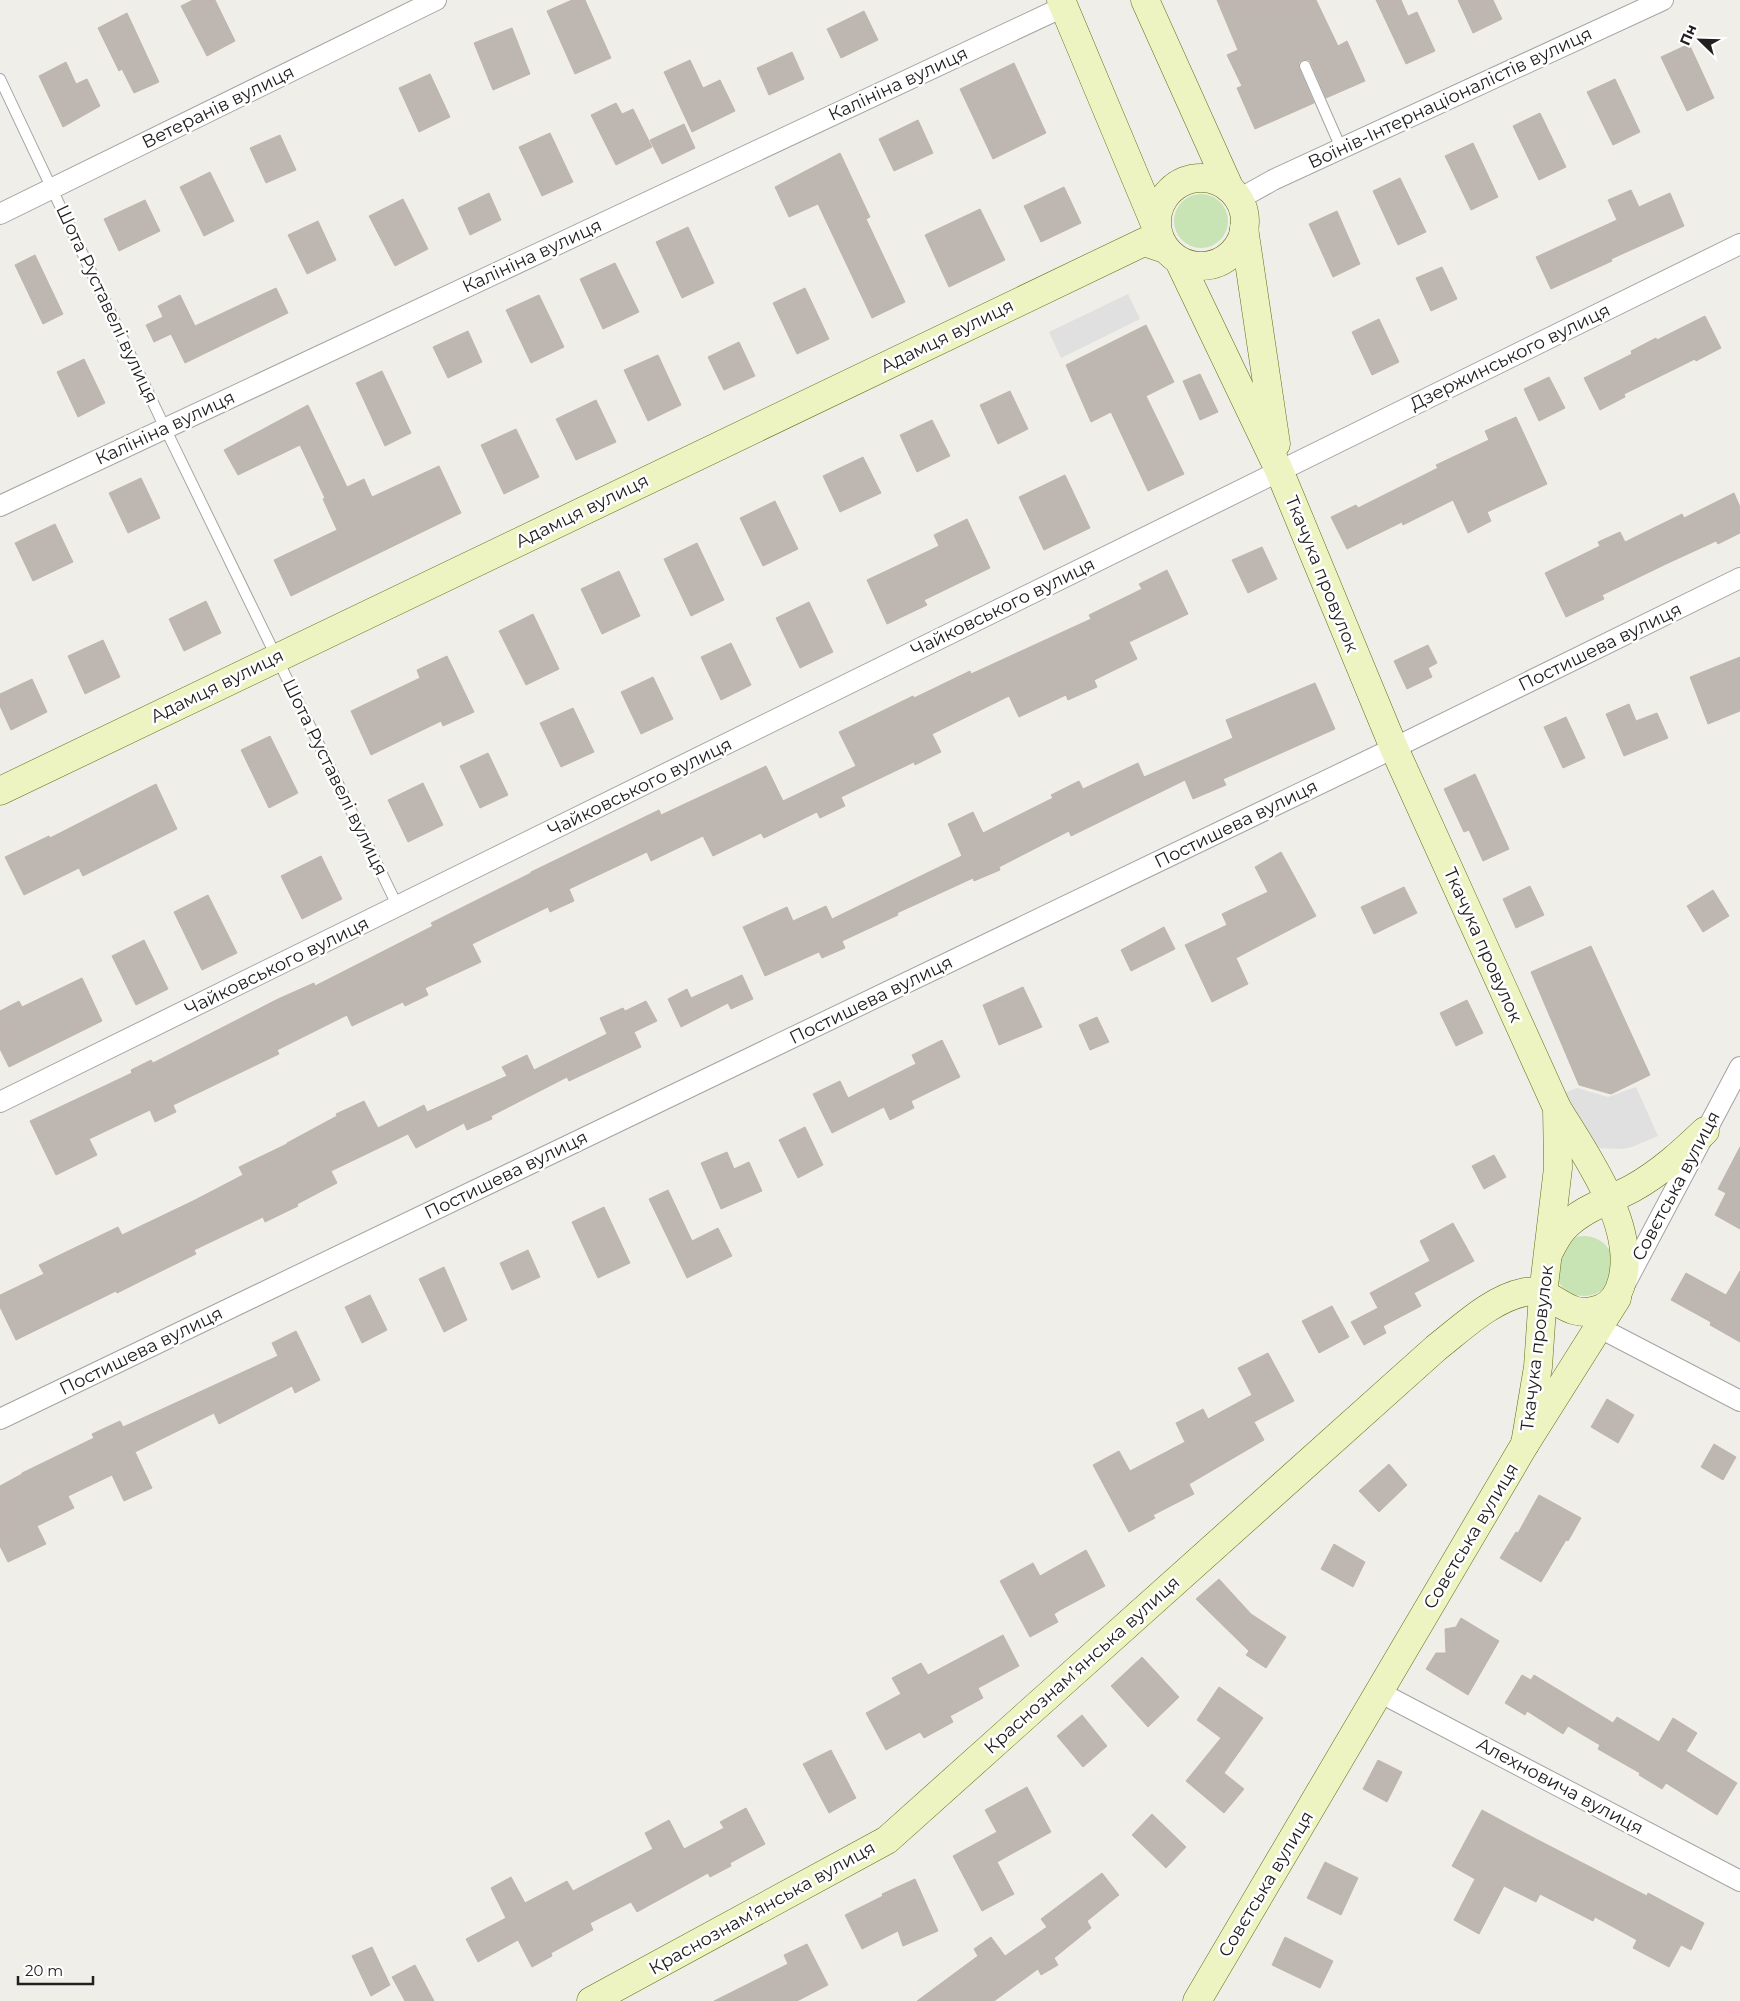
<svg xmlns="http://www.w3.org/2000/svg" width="1740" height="2001" viewBox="0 0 1740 2001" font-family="Montserrat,sans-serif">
<rect width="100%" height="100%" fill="#f0eee8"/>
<g fill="#c9e4b4">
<circle cx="1201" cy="221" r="27"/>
<circle cx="1584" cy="1266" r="30"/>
</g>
<g fill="#e0e0e0">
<polygon points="1128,294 1140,319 1061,358 1049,332"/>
<polygon points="1636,1087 1658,1136 1632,1147 1622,1149 1599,1148 1592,1143 1564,1093 1577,1088 1608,1097"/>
</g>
<g fill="#bdb6b1" stroke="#c0b6ac">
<polygon points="193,0 215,0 235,41 207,56 181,6"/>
<polygon points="572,0 585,0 611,58 575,74 547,11"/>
<polygon points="1217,0 1316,0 1338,46 1347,41 1365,81 1326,98 1311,63 1309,60 1303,60 1299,62 1299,68 1314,103 1255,129 1237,88 1242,86 1227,55 1238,50"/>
<polygon points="1376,0 1401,0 1408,16 1417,12 1435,51 1406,64"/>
<polygon points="1458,0 1493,0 1502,19 1473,33"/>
<polygon points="864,11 878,40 841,58 827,29"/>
<polygon points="127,13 159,82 134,93 122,69 119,71 98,28"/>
<polygon points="512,28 530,74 493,90 474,43"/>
<polygon points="1689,44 1714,98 1687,111 1661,57"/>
<polygon points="792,52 804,79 769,95 757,68"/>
<polygon points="690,60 703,88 720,80 735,111 692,132 664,72"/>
<polygon points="66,62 76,84 87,79 100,106 63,127 39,76"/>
<polygon points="1014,63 1046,133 993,159 960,89"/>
<polygon points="430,74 450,117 419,132 399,88"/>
<polygon points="1615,79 1640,132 1613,145 1587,92"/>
<polygon points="616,103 622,114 633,109 652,147 616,165 591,115"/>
<polygon points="1540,113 1566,167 1539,180 1513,126"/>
<polygon points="918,120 933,153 894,171 879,139"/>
<polygon points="684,124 695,148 662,164 650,140"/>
<polygon points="550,133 573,182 542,196 519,147"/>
<polygon points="280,135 296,170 266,183 250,148"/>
<polygon points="1473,143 1498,197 1471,210 1445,156"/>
<polygon points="840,153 870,217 866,219 905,302 872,318 818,204 789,217 775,187"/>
<polygon points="210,172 234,221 204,236 180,187"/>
<polygon points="1400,178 1426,232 1398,245 1373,191"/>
<polygon points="1064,187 1081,223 1041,242 1024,206"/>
<polygon points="1631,190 1639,207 1670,193 1684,226 1611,259 1612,261 1551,289 1536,257 1617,220 1608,200"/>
<polygon points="489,193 501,220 470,235 458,208"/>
<polygon points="403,199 428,249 395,266 369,216"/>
<polygon points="145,200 160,231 119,251 104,219"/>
<polygon points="980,209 1005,260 949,287 925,235"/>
<polygon points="1337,211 1360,264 1333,277 1309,224"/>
<polygon points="318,221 336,260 307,274 288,235"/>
<polygon points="688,227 714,283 682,298 656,242"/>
<polygon points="35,255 63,314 43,324 15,265"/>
<polygon points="615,263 639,312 603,329 580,279"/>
<polygon points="1442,267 1457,299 1431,311 1416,278"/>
<polygon points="276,288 288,313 185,363 171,334 154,342 146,325 163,317 158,306 180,295 195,326"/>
<polygon points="805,288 829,339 797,354 773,303"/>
<polygon points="539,295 564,347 531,363 506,310"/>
<polygon points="1705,316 1721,348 1696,361 1695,359 1624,394 1625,397 1600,410 1584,378 1632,354 1631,351 1656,338 1657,340"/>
<polygon points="1379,319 1399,362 1372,375 1352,332"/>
<polygon points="1146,325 1174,382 1146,396 1184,474 1148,491 1111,412 1091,422 1066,365"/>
<polygon points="468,331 482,362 448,378 433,347"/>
<polygon points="739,342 755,376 724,390 708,357"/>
<polygon points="658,355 681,405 648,421 624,370"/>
<polygon points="84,359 105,403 78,417 57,372"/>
<polygon points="382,371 411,433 385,446 356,383"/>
<polygon points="1200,374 1218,412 1200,420 1183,381"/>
<polygon points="1549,377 1565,408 1539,421 1524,389"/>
<polygon points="1010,391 1028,429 998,444 980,405"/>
<polygon points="596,400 616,442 576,460 556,419"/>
<polygon points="308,405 347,487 364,479 372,497 439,466 461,513 291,596 274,560 337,530 323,499 325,498 300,445 238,475 224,450"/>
<polygon points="1516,417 1547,484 1487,512 1491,521 1468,533 1453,500 1403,525 1402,522 1347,549 1331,517 1356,505 1358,508 1438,468 1436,465 1489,440 1485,431"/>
<polygon points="932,420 950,456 917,472 900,435"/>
<polygon points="516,429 539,477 504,494 481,445"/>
<polygon points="863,457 881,493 840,512 823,476"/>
<polygon points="1065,475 1090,528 1044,550 1019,497"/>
<polygon points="141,478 160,518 128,533 109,493"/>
<polygon points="1734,493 1740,507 1740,533 1718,544 1716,541 1666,564 1602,595 1604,599 1566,617 1545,573 1600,546 1598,542 1620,532 1625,542 1682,514 1684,518"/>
<polygon points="775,501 798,549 763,566 740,518"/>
<polygon points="967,519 990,568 924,600 927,605 887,624 867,580 939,546 934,535"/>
<polygon points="55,524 73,562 33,581 15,543"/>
<polygon points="697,543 724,600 691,616 664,559"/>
<polygon points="1262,547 1277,579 1248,593 1232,560"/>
<polygon points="1167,570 1188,614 1129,642 1137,659 1094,680 1097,687 1068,700 1066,695 1019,717 1009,696 932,734 941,752 915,765 914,762 841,797 845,806 820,818 817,812 764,838 761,833 713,856 703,836 651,861 647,852 569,889 574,901 550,912 548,907 472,944 481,962 425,988 428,995 405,1006 403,1002 352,1026 347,1015 277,1050 279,1054 173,1105 176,1112 155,1122 150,1110 89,1139 97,1155 56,1175 30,1121 132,1073 131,1070 151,1060 153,1063 278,999 314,983 315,986 433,926 431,923 531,873 531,872 659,810 661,815 766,766 783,801 856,766 839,732 913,696 914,698 970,671 971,674 1091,619 1089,615 1142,589 1139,584"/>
<polygon points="619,571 640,616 602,634 581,589"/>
<polygon points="206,601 221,633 184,651 169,619"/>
<polygon points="809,602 833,652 800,668 776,618"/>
<polygon points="533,614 559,669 526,685 499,631"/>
<polygon points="103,640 120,677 85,694 68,656"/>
<polygon points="731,643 751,685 721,700 701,657"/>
<polygon points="1428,645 1437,663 1428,668 1432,677 1407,689 1394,661"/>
<polygon points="447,656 474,712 443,726 441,721 371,755 351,711 420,678 417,670"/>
<polygon points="1740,657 1740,711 1708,724 1690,677"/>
<polygon points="653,677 673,719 641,734 621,692"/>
<polygon points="32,679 47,712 11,730 0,706 0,694"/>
<polygon points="1315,683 1335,729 1223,779 1226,785 1193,799 1185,780 1071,836 1069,831 999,867 1000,870 974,881 973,878 897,913 898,915 842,941 845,948 822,958 819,952 765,976 743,927 787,907 793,921 826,906 832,919 962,856 948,824 973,812 983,833 1053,798 1051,795 1079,781 1083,789 1138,763 1144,777 1233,738 1226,720"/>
<polygon points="1629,704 1636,721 1657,713 1668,738 1624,756 1606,714"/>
<polygon points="573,708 594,752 561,767 540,723"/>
<polygon points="1566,717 1585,758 1563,768 1544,727"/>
<polygon points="270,736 298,793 269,808 241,750"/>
<polygon points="488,753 508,795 480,808 460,766"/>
<polygon points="1475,774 1509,849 1483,861 1469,830 1464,832 1444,789"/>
<polygon points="423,783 443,825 408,842 388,800"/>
<polygon points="156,784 177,829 83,876 79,868 24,895 5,857 49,836 50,838"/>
<polygon points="1281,852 1316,916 1236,958 1248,984 1212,1002 1185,945 1227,925 1222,914 1268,892 1255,867"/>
<polygon points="321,856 342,899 302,919 281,876"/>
<polygon points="1530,886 1544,915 1516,928 1503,899"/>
<polygon points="1404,887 1417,913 1374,934 1361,907"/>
<polygon points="1713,890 1729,916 1703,932 1687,906"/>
<polygon points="208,895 237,953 202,970 174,912"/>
<polygon points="1164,927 1175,949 1131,971 1121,950"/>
<polygon points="144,940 168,989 136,1005 112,956"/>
<polygon points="1591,946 1650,1075 1611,1094 1579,1085 1531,972"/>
<polygon points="742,975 753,999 731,1009 728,1003 681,1027 668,999 687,989 691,998"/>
<polygon points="82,978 102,1021 9,1067 0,1049 0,1011 19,1001 22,1007"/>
<polygon points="1023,987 1042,1027 999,1045 983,1005"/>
<polygon points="1467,1000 1483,1033 1456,1046 1440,1013"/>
<polygon points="646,1001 657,1021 634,1032 641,1047 569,1081 567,1077 491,1116 492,1119 467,1130 464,1123 416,1148 408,1134 331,1171 337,1183 297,1204 298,1206 265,1222 263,1217 194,1250 196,1254 143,1280 117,1293 116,1291 16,1340 0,1307 0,1295 44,1274 39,1265 118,1227 122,1235 193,1201 243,1175 239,1167 287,1144 287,1143 337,1116 336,1114 364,1101 378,1128 424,1105 427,1112 507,1076 502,1067 527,1055 534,1070 607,1034 600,1018 623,1008 625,1011"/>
<polygon points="1097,1017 1109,1042 1090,1050 1079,1025"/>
<polygon points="942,1040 960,1077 911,1101 914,1108 890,1120 884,1107 832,1133 813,1094 840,1081 848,1098 916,1064 912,1055"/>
<polygon points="805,1127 823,1165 798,1178 779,1140"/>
<polygon points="1740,1147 1740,1229 1715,1215 1726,1193 1718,1189"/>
<polygon points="727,1152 734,1169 749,1162 762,1191 721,1209 701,1163"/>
<polygon points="1494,1155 1506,1177 1484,1189 1472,1166"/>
<polygon points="668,1190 692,1241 718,1228 732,1256 687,1278 649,1199"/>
<polygon points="604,1207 630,1263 598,1278 572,1222"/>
<polygon points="1453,1223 1474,1261 1414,1293 1421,1306 1383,1326 1386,1333 1364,1345 1351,1322 1378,1308 1370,1293 1430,1261 1420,1241"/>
<polygon points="528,1250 540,1277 512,1290 500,1263"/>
<polygon points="444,1267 467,1320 444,1332 419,1279"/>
<polygon points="1740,1271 1740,1342 1710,1325 1711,1322 1671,1300 1686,1273 1726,1295"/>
<polygon points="370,1295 387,1330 362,1343 345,1307"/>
<polygon points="1332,1306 1349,1337 1319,1353 1302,1321"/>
<polygon points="296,1331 320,1380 295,1393 292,1386 219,1424 214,1413 135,1452 152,1488 124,1501 112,1475 68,1496 74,1508 37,1526 46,1544 8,1562 0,1546 0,1486 22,1474 22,1473 94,1438 92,1434 120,1421 123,1427 278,1356 272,1343"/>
<polygon points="1268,1353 1294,1401 1254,1422 1264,1440 1189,1484 1194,1494 1153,1515 1155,1518 1129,1532 1093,1465 1119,1451 1130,1471 1185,1442 1176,1423 1203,1409 1208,1419 1252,1395 1238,1368"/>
<polygon points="1607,1399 1634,1415 1618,1443 1591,1427"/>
<polygon points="1714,1444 1736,1457 1723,1480 1701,1467"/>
<polygon points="1389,1464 1407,1485 1379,1512 1359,1491"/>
<polygon points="1539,1495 1581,1518 1568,1541 1566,1540 1541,1582 1500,1558 1516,1532 1518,1533"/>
<polygon points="1334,1544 1365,1562 1353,1587 1321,1569"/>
<polygon points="1086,1550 1105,1586 1060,1610 1054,1614 1058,1622 1030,1637 1000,1581 1033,1563 1040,1576"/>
<polygon points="1219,1579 1251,1614 1286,1637 1266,1668 1246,1655 1249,1651 1196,1599"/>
<polygon points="1461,1618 1499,1641 1468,1695 1426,1669 1436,1653 1446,1653 1445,1629 1456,1627"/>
<polygon points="1003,1635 1019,1666 978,1688 983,1698 950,1716 953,1722 924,1738 920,1732 886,1750 866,1713 901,1694 892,1678 921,1663 928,1675"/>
<polygon points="1142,1657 1179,1697 1148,1727 1111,1686"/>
<polygon points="1522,1675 1531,1680 1534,1675 1613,1723 1617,1717 1659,1742 1673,1718 1697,1733 1686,1751 1737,1783 1717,1815 1666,1783 1662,1789 1639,1775 1640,1773 1598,1749 1600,1745 1568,1726 1563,1734 1527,1711 1525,1715 1505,1703"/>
<polygon points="1219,1687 1263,1718 1224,1773 1244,1789 1224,1813 1186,1781 1221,1738 1197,1720"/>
<polygon points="1082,1715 1107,1746 1083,1767 1057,1736"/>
<polygon points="831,1750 856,1798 829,1813 803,1764"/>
<polygon points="1378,1760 1402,1772 1387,1802 1363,1789"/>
<polygon points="1027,1787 1051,1832 997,1862 1014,1894 982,1911 953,1856 997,1832 985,1810"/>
<polygon points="746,1808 765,1844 730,1863 731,1866 710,1877 708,1873 637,1912 631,1902 590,1923 593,1930 551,1953 552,1956 532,1967 518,1940 478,1962 466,1939 506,1918 491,1888 511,1877 525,1903 567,1881 573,1891 653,1849 645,1833 669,1820 684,1849 724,1828 720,1822"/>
<polygon points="1482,1810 1534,1838 1647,1896 1648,1893 1704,1923 1691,1950 1681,1945 1669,1967 1633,1948 1637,1940 1595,1917 1593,1921 1540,1894 1536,1902 1504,1886 1479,1934 1454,1920 1475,1879 1452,1866"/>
<polygon points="1152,1814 1186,1847 1166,1868 1132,1835"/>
<polygon points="1325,1862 1358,1878 1341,1915 1307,1898"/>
<polygon points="1102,1873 1119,1895 1087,1921 1091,1928 1054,1958 1058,1965 1041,1975 1038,1969 994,2001 917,2001 978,1956 974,1949 991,1937 1005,1956 1047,1927 1041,1919"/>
<polygon points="915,1879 938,1931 903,1946 898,1931 862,1949 845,1915 883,1896 882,1894"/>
<polygon points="1285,1937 1333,1961 1320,1988 1272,1965"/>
<polygon points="807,1944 828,1985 797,2001 714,2001 788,1964 784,1955"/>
<polygon points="372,1947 390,1985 371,1996 352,1956"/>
<polygon points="415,1965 434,2001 405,2001 392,1977"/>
</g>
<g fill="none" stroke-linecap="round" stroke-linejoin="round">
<g stroke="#a4a4a4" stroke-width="12">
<g id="lane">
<polyline points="1305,66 1341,148"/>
<polyline points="0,79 165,428 398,907"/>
</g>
</g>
<g stroke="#a4a4a4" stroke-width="22">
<g id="street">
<polyline points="1239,199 1273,180 1663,0"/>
<polyline points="0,214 436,0"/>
<polyline points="0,506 1063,7"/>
<polyline points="0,1102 1740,244"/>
<polyline points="1626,1282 1740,1067"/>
<polyline points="1598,1327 1740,1401"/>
<polyline points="0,1419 1394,748 1740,578"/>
<polyline points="1379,1692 1740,1881"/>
</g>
</g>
<g stroke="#5f6e11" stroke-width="29">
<g id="secondary">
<polyline points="1061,0 1157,229"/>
<polyline points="1145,0 1230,189"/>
<circle cx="1201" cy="222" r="44"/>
<polyline points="1244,228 1276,444"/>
<polyline points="1179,261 1279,470 1394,748 1557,1108 1558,1168 1543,1294 1538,1367 1525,1444"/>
<polyline points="0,791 1144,242 1165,249"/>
<path d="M1549 1252C1553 1244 1558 1235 1563 1229 1582 1208 1609 1201 1633 1188 1660 1173 1683 1152 1705 1131"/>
<path d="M591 2001 887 1840 1436 1348C1463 1327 1491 1299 1525 1292 1554 1287 1564 1322 1600 1309 1613 1304 1619 1293 1622 1281 1637 1226 1585 1154 1557 1108"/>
<polyline points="1197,2001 1525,1444 1617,1298"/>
</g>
</g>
<use href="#lane" stroke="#fff" stroke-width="10"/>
<use href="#street" stroke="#fff" stroke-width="20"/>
<use href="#secondary" stroke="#eef3c2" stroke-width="28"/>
</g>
<g text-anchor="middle" stroke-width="5" stroke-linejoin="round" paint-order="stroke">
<g font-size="18" fill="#202020" stroke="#fff">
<text transform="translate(898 84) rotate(-25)" y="6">Калініна вулиця</text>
<text transform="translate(1450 98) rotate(-25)" y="6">Воїнів-Інтернаціоналістів вулиця</text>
<text transform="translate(218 107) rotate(-26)" y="6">Ветеранів вулиця</text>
<text transform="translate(532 256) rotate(-25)" y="6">Калініна вулиця</text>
<text transform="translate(107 304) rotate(65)" y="6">Шота Руставелі вулиця</text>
<text transform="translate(947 336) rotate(-26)" y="6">Адамця вулиця</text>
<text transform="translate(1510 357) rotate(-26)" y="6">Дзержинського вулиця</text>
<text transform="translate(165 428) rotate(-25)" y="6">Калініна вулиця</text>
<text transform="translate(582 511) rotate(-26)" y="6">Адамця вулиця</text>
<text transform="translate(1322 574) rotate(68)" y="6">Ткачука провулок</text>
<text transform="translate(1003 607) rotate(-26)" y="6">Чайковського вулиця</text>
<text transform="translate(1600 647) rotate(-26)" y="6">Постишева вулиця</text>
<text transform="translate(217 686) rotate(-26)" y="6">Адамця вулиця</text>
<text transform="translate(335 777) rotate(64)" y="6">Шота Руставелі вулиця</text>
<text transform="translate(640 787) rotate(-26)" y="6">Чайковського вулиця</text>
<text transform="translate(1236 824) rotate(-26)" y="6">Постишева вулиця</text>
<text transform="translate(1483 945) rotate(66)" y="6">Ткачука провулок</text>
<text transform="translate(277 966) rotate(-26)" y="6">Чайковського вулиця</text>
<text transform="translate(871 1000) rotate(-26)" y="6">Постишева вулиця</text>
<text transform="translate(506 1175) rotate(-26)" y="6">Постишева вулиця</text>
<text transform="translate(1676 1186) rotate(-62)" y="6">Совєтська вулиця</text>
<text transform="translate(1537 1348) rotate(-83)" y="6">Ткачука провулок</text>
<text transform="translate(141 1351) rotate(-26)" y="6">Постишева вулиця</text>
<text transform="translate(1471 1536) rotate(-59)" y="6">Совєтська вулиця</text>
<text transform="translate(1082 1665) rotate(-42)" y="6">Краснознамʼянська вулиця</text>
<text transform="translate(1560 1786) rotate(28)" y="6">Алехновича вулиця</text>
<text transform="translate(1266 1884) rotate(-59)" y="6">Совєтська вулиця</text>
<text transform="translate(762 1908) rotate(-29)" y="6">Краснознамʼянська вулиця</text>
</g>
</g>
<g transform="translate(1700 40) rotate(293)" stroke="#ffffff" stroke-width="4" paint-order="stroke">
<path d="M0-4L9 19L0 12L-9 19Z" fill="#202020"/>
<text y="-8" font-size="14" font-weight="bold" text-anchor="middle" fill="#202020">Пн</text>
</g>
<path d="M18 1976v8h75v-8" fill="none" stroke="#202020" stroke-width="2.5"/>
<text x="25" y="1976" font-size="15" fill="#202020" stroke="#ffffff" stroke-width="4" paint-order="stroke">20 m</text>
</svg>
